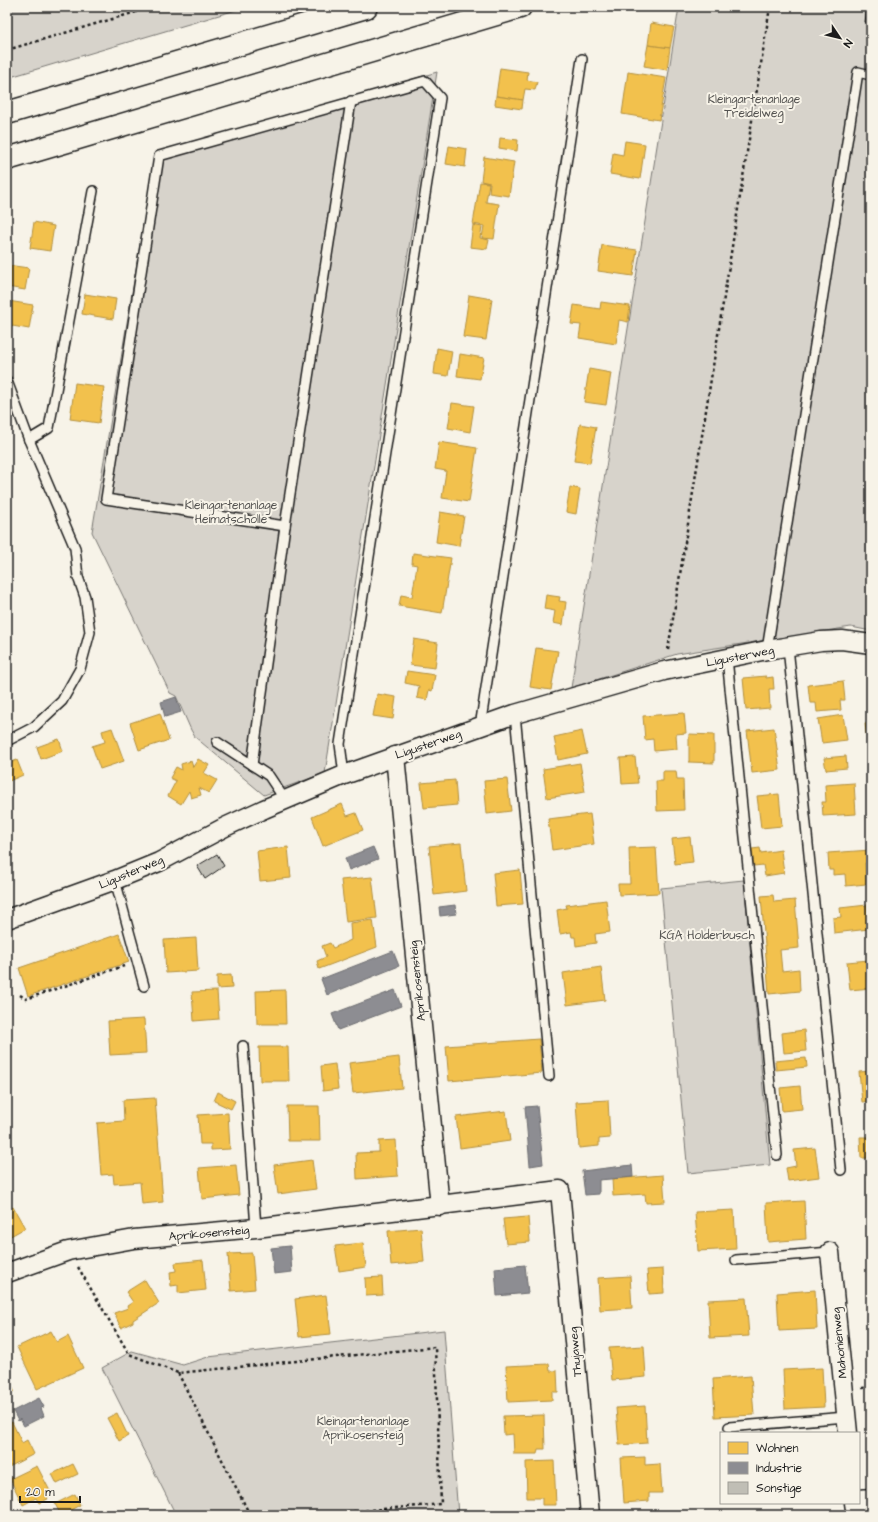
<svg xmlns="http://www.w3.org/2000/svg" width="878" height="1522" viewBox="0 0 878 1522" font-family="'Architects Daughter',sans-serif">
<rect width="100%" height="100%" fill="#f7f3e8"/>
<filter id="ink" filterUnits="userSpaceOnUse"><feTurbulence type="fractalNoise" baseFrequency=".025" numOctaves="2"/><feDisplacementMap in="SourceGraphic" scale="8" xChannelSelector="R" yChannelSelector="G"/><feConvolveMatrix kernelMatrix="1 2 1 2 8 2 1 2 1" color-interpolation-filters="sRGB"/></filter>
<g filter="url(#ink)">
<g fill="#d7d3cb" stroke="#7a7874">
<polygon points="7,7 246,7 7,78"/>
<polygon points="679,7 871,7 871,631 851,627 677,654 571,688"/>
<polygon points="437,72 325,773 264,795 195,737 191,730 176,696 170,693 92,532 155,155"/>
<polygon points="744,880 770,1165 688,1173 661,888"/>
<polygon points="444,1330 458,1515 176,1515 102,1368 132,1351 183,1365 208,1357"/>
</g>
<g fill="#f2c14e" stroke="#b2903f">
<polygon points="651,23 674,27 670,48 648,45"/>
<polygon points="648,45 670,48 667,70 644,66"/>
<polygon points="500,68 528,72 527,80 537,82 535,90 525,89 523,100 496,96"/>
<polygon points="628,72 666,78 659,120 622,114"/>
<polygon points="496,96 523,100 522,109 495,105"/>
<polygon points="500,138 518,140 517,151 499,148"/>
<polygon points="625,141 645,144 640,179 610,174 613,153 623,155"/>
<polygon points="449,146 467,149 465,167 446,164"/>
<polygon points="484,157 514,162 509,196 489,193 490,183 481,181"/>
<polygon points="480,182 489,183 486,202 499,204 494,239 482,238 484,226 473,224"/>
<polygon points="34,222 54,226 50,251 30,248"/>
<polygon points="473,225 482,227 480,238 489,240 487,249 470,247"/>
<polygon points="602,245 637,250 633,276 598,271"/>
<polygon points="7,265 29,268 25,290 7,287"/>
<polygon points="85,294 116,299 113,319 82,314"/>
<polygon points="469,295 492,299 486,340 463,337"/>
<polygon points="8,301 33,305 29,329 7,325"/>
<polygon points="601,302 630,306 628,322 619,320 616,344 579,338 581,325 571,324 574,305 600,309"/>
<polygon points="437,348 452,351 448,376 434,374"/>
<polygon points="460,354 484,358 480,379 457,376"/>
<polygon points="589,369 611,373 606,405 584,402"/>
<polygon points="75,383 104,387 99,423 70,419"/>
<polygon points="452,403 474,406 470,432 448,428"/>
<polygon points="580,424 596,427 590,463 574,461"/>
<polygon points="439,442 477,448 469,502 442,498 446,471 435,469"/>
<polygon points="570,487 580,489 576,514 566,512"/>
<polygon points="440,512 464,516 459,546 436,542"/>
<polygon points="413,553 451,558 442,613 399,606 401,595 412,597 417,565 412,564"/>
<polygon points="546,595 560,597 559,601 566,602 563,625 553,623 555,611 544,609"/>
<polygon points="414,639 438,643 435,668 410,665"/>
<polygon points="536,648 558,651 551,690 530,687"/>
<polygon points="407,671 435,675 432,691 429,690 427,700 417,698 419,686 405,683"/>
<polygon points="766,676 766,678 773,677 774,689 769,689 770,708 746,710 743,678"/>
<polygon points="843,681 845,700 840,700 841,710 817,712 816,703 810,703 808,685"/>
<polygon points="377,694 396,697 393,719 373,716"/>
<polygon points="160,713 169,740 139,750 130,723"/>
<polygon points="684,713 686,733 676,734 677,749 654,751 653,739 645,740 643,716"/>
<polygon points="843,715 847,740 822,743 818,719"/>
<polygon points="871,722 871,749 868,749 865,723"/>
<polygon points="112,728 124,761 100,769 92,746 105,742 102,731"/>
<polygon points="774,728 780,770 752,773 747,731"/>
<polygon points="582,731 587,754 558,760 554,737"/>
<polygon points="689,734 714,735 714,763 689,762"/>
<polygon points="59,739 63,751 41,759 37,747"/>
<polygon points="846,756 847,768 826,770 824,758"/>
<polygon points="635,757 638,783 622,784 620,758"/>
<polygon points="198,759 209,765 204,773 217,780 209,793 199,788 201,795 191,798 189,791 181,804 168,796 176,781 170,778 176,767 182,770 181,764 191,761 193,767"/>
<polygon points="17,760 23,775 9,781 7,777 7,764"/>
<polygon points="580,763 585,792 547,798 543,769"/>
<polygon points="663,771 676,771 677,779 683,779 684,810 657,811 656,781 663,781"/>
<polygon points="507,779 511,811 487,814 484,781"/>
<polygon points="455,780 457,805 424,808 421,783"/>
<polygon points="854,783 856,814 823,816 822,802 826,802 825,785"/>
<polygon points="779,794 782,826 761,828 757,796"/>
<polygon points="342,804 347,816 356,813 363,830 323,846 312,817"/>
<polygon points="590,814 594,844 552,850 548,819"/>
<polygon points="690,837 693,862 675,864 672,839"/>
<polygon points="461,843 466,891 434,895 429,846"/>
<polygon points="288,847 291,878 260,881 257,851"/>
<polygon points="656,847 659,893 619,895 618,884 630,884 629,848"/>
<polygon points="760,848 761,853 781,850 784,873 765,876 763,865 754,866 752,849"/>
<polygon points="871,850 871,863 865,863 866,884 846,886 845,874 833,875 833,870 829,870 828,853"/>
<polygon points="520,870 523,904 496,906 493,873"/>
<polygon points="372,877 377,918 346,922 341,880"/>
<polygon points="773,895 774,902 795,900 799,948 780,950 782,971 799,969 800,991 769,994 761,896"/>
<polygon points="606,900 610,932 595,934 596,943 576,946 575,937 572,937 571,932 560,934 557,910 567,908 566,905"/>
<polygon points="867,905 869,929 834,933 833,918 841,917 840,908"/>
<polygon points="373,920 377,947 319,969 317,961 326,957 322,946 330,943 333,948 351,940 350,923"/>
<polygon points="119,934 129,962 28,996 19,968"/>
<polygon points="196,938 198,971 166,973 164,940"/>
<polygon points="869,960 871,988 850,990 847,962"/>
<polygon points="601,967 605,1000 567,1005 563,973"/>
<polygon points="231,975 232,988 217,989 217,976"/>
<polygon points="285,990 286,1024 257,1024 256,991"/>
<polygon points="217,991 219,1019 194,1021 192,992"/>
<polygon points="144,1019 146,1053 110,1055 108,1021"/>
<polygon points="804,1030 806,1051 784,1053 782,1033"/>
<polygon points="539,1039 542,1073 449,1081 446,1046"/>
<polygon points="259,1047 288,1047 289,1081 260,1081"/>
<polygon points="399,1057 402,1088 353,1093 349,1063"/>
<polygon points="806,1058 807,1067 776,1070 775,1061"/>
<polygon points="335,1064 338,1089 323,1091 321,1066"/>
<polygon points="871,1071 871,1101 862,1102 859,1072"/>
<polygon points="800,1086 802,1109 782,1111 780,1088"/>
<polygon points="218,1092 235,1101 231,1109 214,1101"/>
<polygon points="155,1098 163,1202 142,1204 140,1182 114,1184 113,1174 101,1175 97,1123 124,1121 123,1100"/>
<polygon points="608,1100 610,1138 599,1139 599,1146 579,1148 576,1102"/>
<polygon points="287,1106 319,1106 320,1141 288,1141"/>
<polygon points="506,1111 510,1141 460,1148 456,1117"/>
<polygon points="228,1113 230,1149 211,1150 211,1144 200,1144 198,1115"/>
<polygon points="860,1137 871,1137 871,1166 870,1158 861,1158"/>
<polygon points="396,1140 398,1176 357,1179 356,1153 379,1152 379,1141"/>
<polygon points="815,1148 819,1177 788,1181 786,1168 796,1166 794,1150"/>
<polygon points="312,1160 316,1189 278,1194 274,1165"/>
<polygon points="236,1165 239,1195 202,1199 199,1168"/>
<polygon points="663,1175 665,1202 646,1203 645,1194 613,1196 612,1179"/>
<rect x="868" y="1182" width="3" height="35"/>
<polygon points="804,1201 806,1239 768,1242 766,1203"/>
<polygon points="13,1207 25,1228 7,1238 7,1210"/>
<polygon points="734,1210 736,1249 698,1251 695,1212"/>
<polygon points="528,1217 530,1242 506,1244 503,1219"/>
<polygon points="421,1228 424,1262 391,1265 388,1231"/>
<polygon points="363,1243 366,1267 339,1271 335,1246"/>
<polygon points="252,1253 255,1289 231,1291 228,1254"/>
<polygon points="203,1260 206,1290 178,1293 178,1285 171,1286 170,1272 176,1271 175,1263"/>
<polygon points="663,1269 664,1293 649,1294 647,1270"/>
<polygon points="630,1276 632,1308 600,1310 598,1278"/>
<polygon points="382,1277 383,1295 366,1296 365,1278"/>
<polygon points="145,1280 159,1303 133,1320 133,1322 121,1328 114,1313 128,1308 127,1306 133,1302 126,1292"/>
<polygon points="815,1290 817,1329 779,1331 777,1293"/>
<polygon points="326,1295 331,1334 299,1337 295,1299"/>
<polygon points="746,1298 749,1336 710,1338 708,1300"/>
<polygon points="51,1331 57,1342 68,1336 83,1368 37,1389 17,1347"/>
<polygon points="644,1346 646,1377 612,1380 609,1348"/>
<polygon points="549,1364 550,1371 557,1371 558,1392 552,1392 552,1400 508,1402 506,1366"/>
<polygon points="822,1368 824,1407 785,1409 783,1370"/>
<polygon points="7,1376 14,1391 7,1394"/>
<polygon points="751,1376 754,1415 715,1417 713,1379"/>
<polygon points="645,1406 647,1443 619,1445 616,1408"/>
<polygon points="117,1413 128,1436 119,1441 107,1418"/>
<polygon points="544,1415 545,1449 538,1449 537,1454 514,1454 513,1434 504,1435 503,1416"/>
<polygon points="12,1422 22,1443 27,1440 34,1454 7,1468 7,1424"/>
<polygon points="645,1457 645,1465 660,1464 662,1493 649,1493 649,1501 624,1503 621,1458"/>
<polygon points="554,1461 556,1505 542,1505 542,1498 527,1498 526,1462"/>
<polygon points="73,1464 78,1474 57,1484 52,1474"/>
<polygon points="37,1466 50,1491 45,1494 48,1499 39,1503 36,1498 23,1505 10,1479"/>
<polygon points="75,1494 80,1505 61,1515 55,1504"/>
<polygon points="161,1511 164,1515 154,1515"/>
</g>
<g fill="#8d8d92" stroke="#6b6b6f">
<polygon points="176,697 181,712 165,717 161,702"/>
<polygon points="373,847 378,859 349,870 345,858"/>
<polygon points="455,905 456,914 440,916 439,907"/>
<polygon points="393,951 399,966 327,995 321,979"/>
<polygon points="395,990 401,1006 338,1030 332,1014"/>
<polygon points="537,1106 543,1164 530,1166 525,1107"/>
<polygon points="632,1165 633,1177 599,1180 599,1194 585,1195 582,1171"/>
<polygon points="290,1246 292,1272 274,1274 271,1248"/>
<polygon points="525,1265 528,1293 497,1296 495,1268"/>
<polygon points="39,1398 44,1407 41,1408 44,1416 24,1426 20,1419 18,1421 13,1411"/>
</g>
<g fill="#c0beb5" stroke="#1c1c1c">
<polygon points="867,7 871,7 871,23 865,22"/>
<polygon points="217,854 224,866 205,879 197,866"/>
</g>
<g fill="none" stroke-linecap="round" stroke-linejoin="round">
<g stroke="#1c1c1c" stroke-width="12">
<g id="lane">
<polyline points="7,381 29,440 75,548 78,577 85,597 90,632 80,669 62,701 34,727 7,741"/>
<polyline points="29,440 49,428 93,191"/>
<polyline points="285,526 106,499 159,156 425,81 440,98 340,744 344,775"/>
<polyline points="788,647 841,1170"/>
<polyline points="767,650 858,72 871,75"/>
<polyline points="727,658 777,1155"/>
<polyline points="515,714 549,1076"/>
<polyline points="480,727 582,59"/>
<polyline points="217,742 269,776 285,800"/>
<polyline points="252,765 285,526 351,101"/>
<polyline points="115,880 144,986"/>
<polyline points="243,1046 256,1228"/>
<polyline points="736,1260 830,1252"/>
<polyline points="729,1427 846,1417"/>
</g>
</g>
<g stroke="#1c1c1c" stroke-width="21">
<g id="street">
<polyline points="395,756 440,1206"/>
<polyline points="7,919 115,880 159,862 225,827 264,809 344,775 515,714 664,671 767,650 821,641 842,640 871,644"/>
<polyline points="830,1252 848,1433"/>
<polyline points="7,1273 68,1251 134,1239 256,1228 560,1190 590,1515"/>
<polyline points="859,1499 871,1498"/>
<polyline points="854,1503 856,1515"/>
</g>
</g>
<g stroke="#1c1c1c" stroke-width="25">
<g id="highway">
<polyline points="7,113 366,7"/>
<polyline points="7,159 520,7"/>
</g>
</g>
<g stroke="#1c1c1c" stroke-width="2.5" stroke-dasharray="3 3" stroke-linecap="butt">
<polyline points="7,50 153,7"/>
<polyline points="668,650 770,7"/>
<polyline points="20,995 26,999 124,966"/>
<polyline points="78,1267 129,1354 178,1373 435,1347 441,1504 315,1515"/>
<polyline points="178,1373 250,1515"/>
<polyline points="862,1388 871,1387"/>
</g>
<use href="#lane" stroke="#f7f3e8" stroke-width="9"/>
<use href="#street" stroke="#f7f3e8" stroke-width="18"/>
<use href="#highway" stroke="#f7f3e8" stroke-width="22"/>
</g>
</g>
<g text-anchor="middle" stroke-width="4" stroke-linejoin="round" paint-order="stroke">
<g font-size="12" fill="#545351" stroke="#f7f3e8">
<text x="754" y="103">Kleingartenanlage<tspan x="754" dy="14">Treidelweg</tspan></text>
<text x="231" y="509">Kleingartenanlage<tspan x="231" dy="14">Heimatscholle</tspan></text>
<text x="707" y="939">KGA Holderbusch</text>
<text x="363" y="1425">Kleingartenanlage<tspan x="363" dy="14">Aprikosensteig</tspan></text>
</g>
<g font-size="12" fill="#1c1c1c" stroke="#f7f3e8">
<text transform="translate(740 656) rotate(-11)" y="4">Ligusterweg</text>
<text transform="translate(428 744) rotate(-19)" y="4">Ligusterweg</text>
<text transform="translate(131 872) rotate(-23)" y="4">Ligusterweg</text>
<text transform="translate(417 981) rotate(-96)" y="4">Aprikosensteig</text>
<text transform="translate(209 1233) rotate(-5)" y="4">Aprikosensteig</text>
<text transform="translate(839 1343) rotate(-96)" y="4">Mahonienweg</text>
<text transform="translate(575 1352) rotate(-95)" y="4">Thujaweg</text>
</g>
</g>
<rect width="878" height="1522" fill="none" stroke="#f7f3e8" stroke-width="24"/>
<rect x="12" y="12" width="854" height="1498" fill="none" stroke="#1c1c1c" stroke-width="1.5" filter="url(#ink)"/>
<rect x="720" y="1432" width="140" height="72" fill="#f7f3e8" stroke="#9f9d96"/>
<rect x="728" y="1442" width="20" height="12" fill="#f2c14e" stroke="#9f9d96"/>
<text x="756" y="1452" font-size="12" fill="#1c1c1c">Wohnen</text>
<rect x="728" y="1462" width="20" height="12" fill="#8d8d92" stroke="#9f9d96"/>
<text x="756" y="1472" font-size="12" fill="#1c1c1c">Industrie</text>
<rect x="728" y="1482" width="20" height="12" fill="#c0beb5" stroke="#9f9d96"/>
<text x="756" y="1492" font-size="12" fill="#1c1c1c">Sonstige</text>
<g transform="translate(840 38) rotate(125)" stroke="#f7f3e8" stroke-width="3" paint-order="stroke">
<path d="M0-3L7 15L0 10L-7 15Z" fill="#1c1c1c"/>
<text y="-6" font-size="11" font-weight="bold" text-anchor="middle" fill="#1c1c1c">N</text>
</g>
<path d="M20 1496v6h60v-6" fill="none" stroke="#1c1c1c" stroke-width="2"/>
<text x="26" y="1496" font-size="12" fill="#1c1c1c" stroke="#f7f3e8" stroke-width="3" paint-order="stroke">20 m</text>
</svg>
